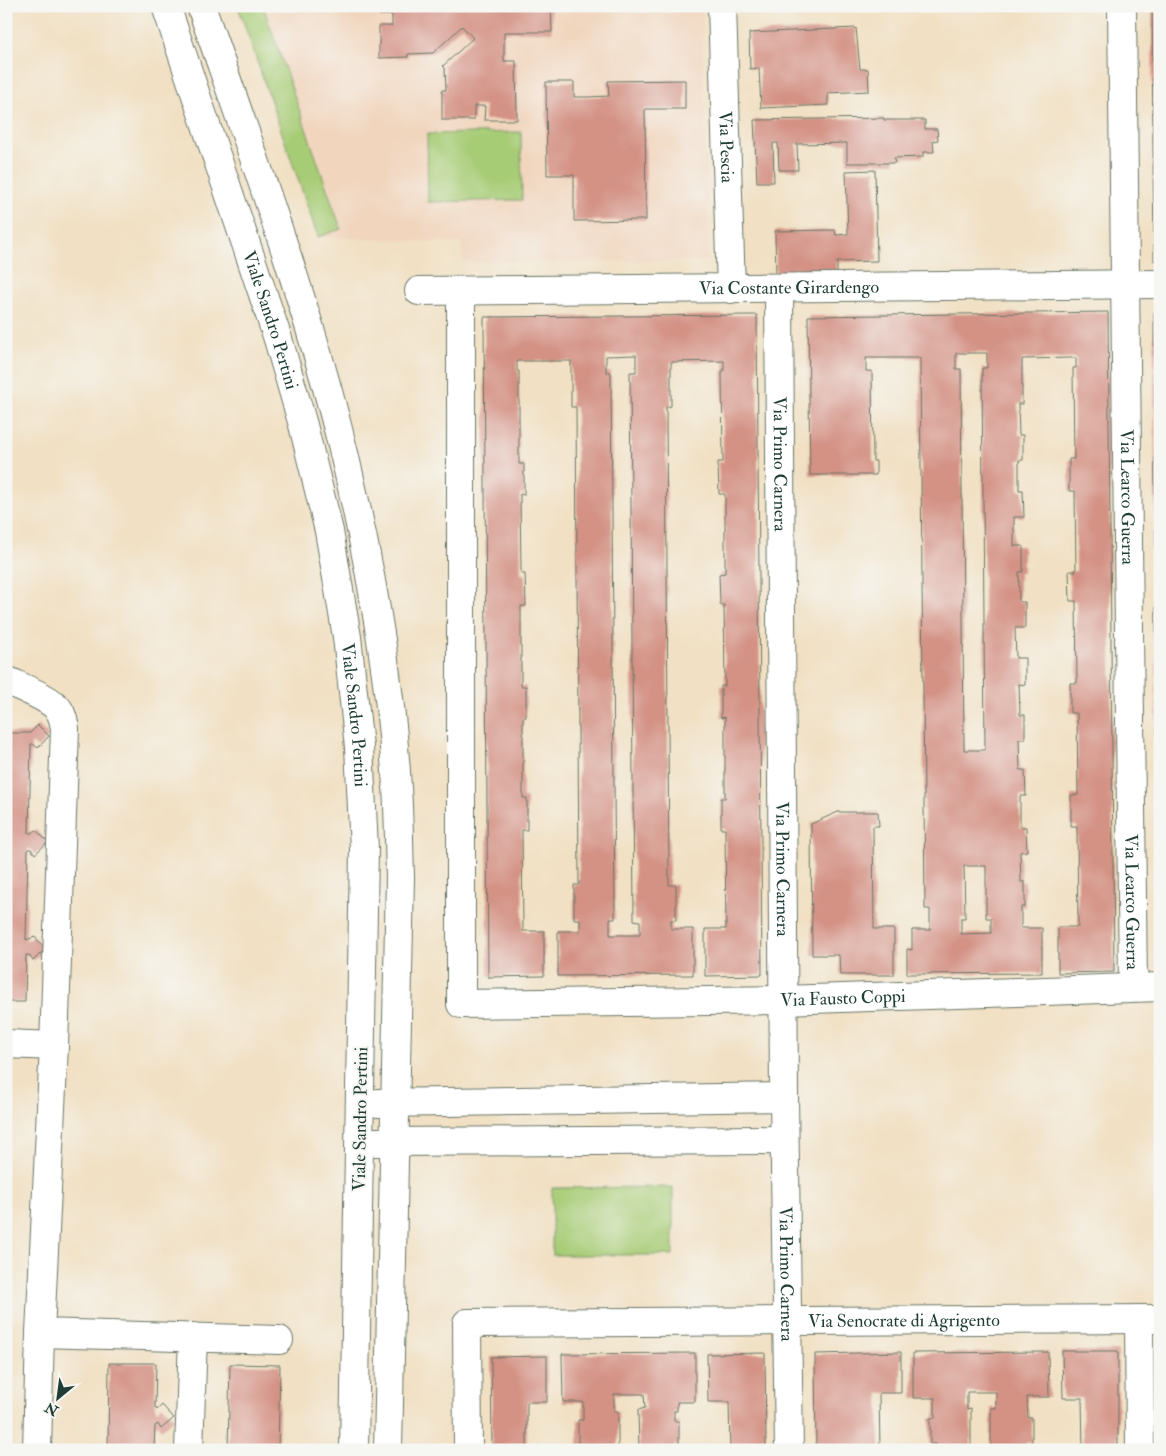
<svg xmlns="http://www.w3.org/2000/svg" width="1166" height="1456" viewBox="0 0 1166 1456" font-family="'IM FELL Double Pica',serif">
<rect width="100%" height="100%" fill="#f6f6f2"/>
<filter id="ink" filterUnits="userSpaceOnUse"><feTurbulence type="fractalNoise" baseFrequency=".02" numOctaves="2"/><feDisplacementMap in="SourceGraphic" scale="10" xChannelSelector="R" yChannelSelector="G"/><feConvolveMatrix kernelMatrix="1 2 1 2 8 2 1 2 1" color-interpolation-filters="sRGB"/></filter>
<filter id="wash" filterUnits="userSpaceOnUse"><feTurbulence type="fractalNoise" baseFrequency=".0096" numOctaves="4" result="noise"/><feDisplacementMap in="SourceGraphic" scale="20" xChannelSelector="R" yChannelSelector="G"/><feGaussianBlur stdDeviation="1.12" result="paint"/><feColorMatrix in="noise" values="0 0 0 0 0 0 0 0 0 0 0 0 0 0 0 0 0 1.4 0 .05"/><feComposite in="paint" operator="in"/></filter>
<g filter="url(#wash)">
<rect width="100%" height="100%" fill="#f1e0c3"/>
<polygon fill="#f1d5bd" points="236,6 702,6 709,261 463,262 462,243 318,237"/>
<g fill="#a7cc76" stroke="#638455">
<polygon points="238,6 263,6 341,229 318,237"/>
<polygon points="521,132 522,200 428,202 427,134"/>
<polygon points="673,1187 673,1255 552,1255 552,1188"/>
</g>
<g id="blocks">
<g fill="#d49285" fill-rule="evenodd">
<polygon points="379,6 551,6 552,32 504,32 504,61 516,61 517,120 484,120 485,106 474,106 474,120 442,120 442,90 446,90 445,68 443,66 473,38 462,26 433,53 408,54 408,57 379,58 379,26 392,26 392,15 379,15"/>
<polygon points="1152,6 1160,6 1160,260 1154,261"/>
<polygon points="856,28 860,69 868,69 869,91 828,93 828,105 761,108 759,68 750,69 749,33"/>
<polygon points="685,80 685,109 645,109 646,220 574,221 574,175 547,175 546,82 574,82 574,97 588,97 609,96 608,81"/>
<polygon points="884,118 884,120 925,120 925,129 937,129 938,140 933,141 934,152 923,152 923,157 894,158 895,163 847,163 847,143 797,144 798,170 779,170 778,143 773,143 774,182 757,182 754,120"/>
<polygon points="875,170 877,261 837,262 837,276 776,277 775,231 835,230 836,235 848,234 846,171"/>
<path d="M1108 312 1114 972 1058 973V927H1078L1077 826H1071V795H1078L1077 713H1070V683H1077L1076 601H1070L1069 571H1076L1075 491H1069V459H1074L1073 368H1076V358H1072L1022 359V404H1018L1019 435H1023V460H1019V490H1023L1024 517H1014V546H1023V572H1019V602H1025V628H1015L1016 658H1025V685L1019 684 1020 715H1025V739H1019L1020 770H1025L1026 796H1020V827H1026L1027 851 1020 852 1021 882H1025V907H1021V928H1042V973L907 974V949L912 950V930H930V909H925L920 358H866V371H872L873 461H876V475H810L808 316ZM956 353H987V368H982L985 750H964L961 369H956ZM964 866H986V918H991V933L961 934V918H965Z"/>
<polygon points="1154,312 1160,312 1160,966 1158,966"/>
<path d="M757 315 762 975 705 976V929H726L725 829H721V798H725V717L721 718V686H725L724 605H720L719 574 725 573V494H719L718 462H723L722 371H724V361L671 362V406L666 407 669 885H676V920H671V929H693V975L558 976V931H580V919H574V885H579L576 407H571V361H517V371H519V464H524V495L520 494 521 574H525L526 606H521V686H526V717L523 718V798H527V830H522L523 931H544V976L488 977 484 317ZM636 355V372H630L634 920 640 921V935H610V919H615L611 372H606V356Z"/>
<polygon points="38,725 49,736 38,748 33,744 31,744 29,833 32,833 36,830 48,842 35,854 31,849 28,849 26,940 35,937 45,949 33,961 29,955 26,955 25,1002 6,1002 6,733 30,733"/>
<polygon points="838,812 878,812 879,826 873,826 874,929 894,929 894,975 840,975 839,955 812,955 811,824"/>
<polygon points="1062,1351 1118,1351 1118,1450 1083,1450 1082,1398 1063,1398"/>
<polygon points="901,1352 901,1393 879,1393 880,1450 816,1450 815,1354"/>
<polygon points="1048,1352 1049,1397 1027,1397 1028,1418 1032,1418 1032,1443 1026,1443 1026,1450 991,1450 991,1408 996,1408 996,1392 967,1392 967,1409 971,1408 971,1450 935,1450 935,1444 930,1444 930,1418 935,1418 935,1398 913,1398 913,1353"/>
<polygon points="695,1353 695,1402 677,1402 677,1411 674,1411 674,1421 679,1421 679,1446 674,1446 674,1450 639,1450 638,1410 645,1408 644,1394 614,1394 614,1411 618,1411 618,1450 583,1450 583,1448 578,1448 578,1420 583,1420 583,1402 563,1402 562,1354"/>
<polygon points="765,1353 766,1450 730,1450 729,1402 708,1402 707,1354"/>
<polygon points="547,1356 547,1402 527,1402 527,1450 492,1450 491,1357"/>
<polygon points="109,1363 156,1363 155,1407 157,1410 162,1405 174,1418 161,1429 158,1424 155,1426 154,1450 108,1450"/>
<polygon points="230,1364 280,1365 278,1450 228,1450"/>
</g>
</g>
</g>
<g filter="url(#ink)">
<use href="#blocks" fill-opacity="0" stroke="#687666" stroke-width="1"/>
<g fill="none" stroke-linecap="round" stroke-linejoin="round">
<g stroke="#687666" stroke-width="30">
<g id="minor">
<path id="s1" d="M166 6 278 339 303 425 329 531 347 637 359 747 364 849 354 1450"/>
<path d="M201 6C255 161 314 320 350 479 373 580 391 684 397 787 399 817 399 847 400 877L388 1450"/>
<path id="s2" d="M722 6 731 289"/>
<path id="s3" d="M1122 6 1133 987"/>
<path id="s4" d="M779 289 784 1097 789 1450"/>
<path id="s5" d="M419 291 1160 284"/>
<path id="s6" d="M461 291V1004L783 1000 1160 987"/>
<path d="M6 680C20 687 51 698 59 710 63 716 64 722 65 729L54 1046 40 1333 37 1450"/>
<polyline points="6,1044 54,1046"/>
<polyline points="378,1103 784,1097"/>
<polyline points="376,1142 784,1140"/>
<polyline points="1139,1319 1140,1450"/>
<polyline points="40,1333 279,1340"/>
<polyline points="189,1450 193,1337"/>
<path id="s7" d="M468 1450 467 1323 1160 1319"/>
</g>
</g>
<use href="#minor" stroke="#fff" stroke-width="28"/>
</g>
</g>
<g text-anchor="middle" stroke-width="4" stroke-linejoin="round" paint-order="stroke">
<g font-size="18" fill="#1f3d34" stroke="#f6f6f2">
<text dy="6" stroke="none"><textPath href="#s2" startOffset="141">Via Pescia</textPath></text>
<text dy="6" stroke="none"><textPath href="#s5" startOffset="370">Via Costante Girardengo</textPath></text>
<text dy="6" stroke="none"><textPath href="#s1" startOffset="331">Viale Sandro Pertini</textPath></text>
<text dy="6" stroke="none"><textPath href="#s4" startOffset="175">Via Primo Carnera</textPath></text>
<text dy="6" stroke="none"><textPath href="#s3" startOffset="491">Via Learco Guerra</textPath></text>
<text dy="6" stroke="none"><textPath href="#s1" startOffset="736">Viale Sandro Pertini</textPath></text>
<text dy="6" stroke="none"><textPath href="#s4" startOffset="580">Via Primo Carnera</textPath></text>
<text dy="6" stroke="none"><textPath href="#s3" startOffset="896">Via Learco Guerra</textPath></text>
<text dy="6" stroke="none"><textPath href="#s6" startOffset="1095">Via Fausto Coppi</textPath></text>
<text transform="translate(360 1119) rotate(-89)" y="6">Viale Sandro Pertini</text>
<text dy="6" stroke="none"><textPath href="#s4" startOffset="985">Via Primo Carnera</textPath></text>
<text dy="6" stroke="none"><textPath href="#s7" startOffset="564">Via Senocrate di Agrigento</textPath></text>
</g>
</g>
<rect width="1166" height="1456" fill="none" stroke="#f6f6f2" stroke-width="25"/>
<g transform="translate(58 1398) rotate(209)" stroke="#f6f6f2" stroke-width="4" paint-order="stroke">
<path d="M0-4L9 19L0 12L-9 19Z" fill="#1f3d34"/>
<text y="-8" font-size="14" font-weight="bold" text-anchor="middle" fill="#1f3d34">N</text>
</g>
</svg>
